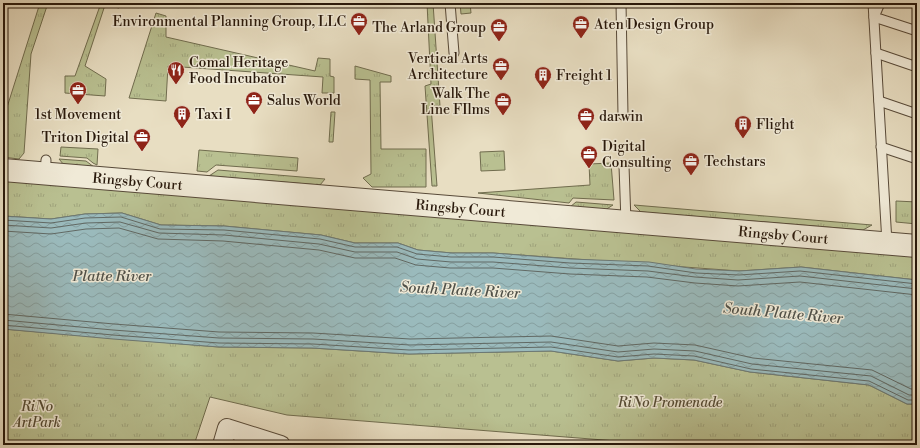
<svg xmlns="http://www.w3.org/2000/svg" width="920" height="448" viewBox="0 0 920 448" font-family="'Libre Bodoni',serif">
<defs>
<pattern id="grass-tufts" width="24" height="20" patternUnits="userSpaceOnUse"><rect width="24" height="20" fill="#b9c091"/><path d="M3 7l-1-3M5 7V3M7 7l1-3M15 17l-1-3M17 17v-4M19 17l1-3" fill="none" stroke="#9fa47c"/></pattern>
<pattern id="water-waves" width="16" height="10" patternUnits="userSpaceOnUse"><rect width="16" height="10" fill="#9ababc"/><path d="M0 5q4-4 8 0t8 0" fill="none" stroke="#859fa0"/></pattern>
</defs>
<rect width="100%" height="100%" fill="#e8dec2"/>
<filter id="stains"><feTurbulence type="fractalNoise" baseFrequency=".005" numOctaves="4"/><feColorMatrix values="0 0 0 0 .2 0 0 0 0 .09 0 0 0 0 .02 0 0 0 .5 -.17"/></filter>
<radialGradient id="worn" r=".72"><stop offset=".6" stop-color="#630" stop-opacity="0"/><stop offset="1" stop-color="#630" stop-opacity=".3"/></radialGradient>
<g fill="url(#grass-tufts)" stroke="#706c4e">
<polygon points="40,3 48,3 31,54 24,153 19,159 3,157 3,120"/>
<polygon points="101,3 119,3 119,8 105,5 85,66 106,79 105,96 65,93 65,76 75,76"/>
<polygon points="427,3 433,3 440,106 431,106 437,186 432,186 425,86 431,84"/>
<polygon points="460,3 470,3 471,13 461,14"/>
<polygon points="156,13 166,16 166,37 315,71 318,58 330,59 330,76 334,77 334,93 322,93 323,77 168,66 166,101 129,98"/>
<polygon points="355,66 391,76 391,82 380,82 381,149 426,149 426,187 372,187 363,178 371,174 370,80 355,79"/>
<polygon points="331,112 335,112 333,142 329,142"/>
<polygon points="61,147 98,149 97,165 93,163 87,158 60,156"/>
<polygon points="199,150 298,158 297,171 216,165 207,172 197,171"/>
<polygon points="504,151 505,170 481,171 480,152"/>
<polygon points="59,159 86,161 94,167 64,165"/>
<polygon points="611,163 614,200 573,198 569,203 478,193 590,185 589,164"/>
<polygon points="218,170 325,179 320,185 209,176"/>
<polygon points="3,180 917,255 917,280 801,267 739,271 493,253 452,253 418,250 398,243 355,243 321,235 224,226 161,225 122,213 85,214 51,219 4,216"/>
<polygon points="896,201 917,202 917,224 896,222"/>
<polygon points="576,202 613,205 605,210 570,207"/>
<polygon points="634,205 872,225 863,230 641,212"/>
<polygon points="3,329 219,347 312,348 409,354 551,351 618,361 654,358 694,360 750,372 869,385 907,404 917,404 917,445 667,445 287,415 210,397 194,445 3,445"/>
</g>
<polygon fill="url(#water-waves)" stroke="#6c7975" points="122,213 161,225 224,226 321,235 355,243 398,243 418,250 452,253 493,253 571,259 649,262 696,269 739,271 801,267 917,280 917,404 907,404 869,385 750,372 694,360 654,358 618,361 551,351 409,354 312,348 219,347 113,339 3,329 3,216 51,219 85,214"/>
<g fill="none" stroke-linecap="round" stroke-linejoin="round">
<g stroke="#616964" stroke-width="1">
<polyline points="3,220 51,223 85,218 121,217 160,229 224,230 320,239 355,247 397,247 417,254 451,257 493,257 570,263 648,266 696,273 739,275 800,271 917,284"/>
<polyline points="3,225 51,228 86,223 120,222 159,233 224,235 319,244 355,252 397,252 417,259 451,262 493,262 570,268 648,271 695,277 738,280 800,276 917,289"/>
<polyline points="3,231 51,234 86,229 119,228 158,239 223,241 319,250 355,258 395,258 416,265 450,268 493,268 570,274 647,277 695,283 738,286 800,282 917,295"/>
<polyline points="3,314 114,324 219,332 313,333 410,339 551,336 618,346 654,343 695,345 753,358 872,370 911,389 917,389"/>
<polyline points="3,320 113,330 219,338 313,339 410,345 551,342 618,352 654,349 695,351 752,364 871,376 909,395 917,395"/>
<polyline points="3,325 113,335 219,343 313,344 409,350 551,347 618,357 654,354 694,356 751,369 869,381 908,400 917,400"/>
</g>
<g stroke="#584a39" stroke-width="11">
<g id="service">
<polyline points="450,3 454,53"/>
<polyline points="621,3 623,115"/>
<polyline points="873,3 887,243"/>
<polyline points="880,3 874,17 917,31"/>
<polyline points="876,53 917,67"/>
<polyline points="879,101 917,114"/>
<polyline points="881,147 917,159"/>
<polyline points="624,166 626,222"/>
<polyline points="45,174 46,160"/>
</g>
</g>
<g stroke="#584a39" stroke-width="20">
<polyline id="minor" points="222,445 227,428 281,445"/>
</g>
<g stroke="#584a39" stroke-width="24">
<g id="tertiary">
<path id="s1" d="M3 170 917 246"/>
</g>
</g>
<use href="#service" stroke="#f0ead7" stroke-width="9"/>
<use href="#minor" stroke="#f0ead7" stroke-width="18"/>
<use href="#tertiary" stroke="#f0ead7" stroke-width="22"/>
</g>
<defs>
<g id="office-pin" transform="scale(0.9)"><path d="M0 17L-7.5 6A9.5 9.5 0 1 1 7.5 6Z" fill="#8f2418" stroke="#f0ead7"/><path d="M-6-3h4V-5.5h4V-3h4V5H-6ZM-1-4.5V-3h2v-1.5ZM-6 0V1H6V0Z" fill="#fff"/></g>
<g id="restaurant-pin" transform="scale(0.9)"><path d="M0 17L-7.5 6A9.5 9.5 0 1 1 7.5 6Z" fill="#8f2418" stroke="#f0ead7"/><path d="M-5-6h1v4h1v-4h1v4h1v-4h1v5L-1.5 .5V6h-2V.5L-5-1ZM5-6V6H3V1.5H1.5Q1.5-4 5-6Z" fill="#fff"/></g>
<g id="building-pin" transform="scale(0.9)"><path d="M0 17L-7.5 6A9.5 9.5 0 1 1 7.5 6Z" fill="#8f2418" stroke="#f0ead7"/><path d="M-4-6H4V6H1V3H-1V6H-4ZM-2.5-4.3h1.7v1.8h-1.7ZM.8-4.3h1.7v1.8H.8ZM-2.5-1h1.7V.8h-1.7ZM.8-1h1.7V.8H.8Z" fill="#fff"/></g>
</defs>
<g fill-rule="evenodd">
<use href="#office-pin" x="359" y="21"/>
<use href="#office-pin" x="581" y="24"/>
<use href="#office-pin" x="499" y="27"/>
<use href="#office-pin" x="501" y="66"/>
<use href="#restaurant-pin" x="176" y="70"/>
<use href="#building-pin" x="543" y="75"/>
<use href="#office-pin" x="78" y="90"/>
<use href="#office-pin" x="254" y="100"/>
<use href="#office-pin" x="503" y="101"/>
<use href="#building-pin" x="182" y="114"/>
<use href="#office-pin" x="586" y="116"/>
<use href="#building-pin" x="743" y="124"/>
<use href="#office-pin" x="142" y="137"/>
<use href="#office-pin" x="589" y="154"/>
<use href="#office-pin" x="691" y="161"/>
</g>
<g text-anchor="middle" stroke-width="3" stroke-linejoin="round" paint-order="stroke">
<g font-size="14" fill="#28180b" stroke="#f0ead7" text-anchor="start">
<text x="346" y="26" text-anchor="end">Environmental Planning Group, LLC</text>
<text x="594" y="29">Aten Design Group</text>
<text x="486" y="32" text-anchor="end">The Arland Group</text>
<text x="488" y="63" text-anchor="end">Vertical Arts<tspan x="488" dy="16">Architecture</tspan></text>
<text x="189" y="67">Comal Heritage<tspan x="189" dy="16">Food Incubator</tspan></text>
<text x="556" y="80">Freight 1</text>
<text x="490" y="98" text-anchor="end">Walk The<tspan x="490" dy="16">Line FIlms</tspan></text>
<text x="267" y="105">Salus World</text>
<text x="78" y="119" text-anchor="middle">1st Movement</text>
<text x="195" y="119">Taxi I</text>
<text x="599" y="121">darwin</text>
<text x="756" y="129">Flight</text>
<text x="129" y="142" text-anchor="end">Triton Digital</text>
<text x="602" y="151">Digital<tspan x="602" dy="16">Consulting</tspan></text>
<text x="704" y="166">Techstars</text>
</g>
<g font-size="14" fill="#28180b" stroke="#f0ead7">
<text dy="5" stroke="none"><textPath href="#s1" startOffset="135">Ringsby Court</textPath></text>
<text dy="5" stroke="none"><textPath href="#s1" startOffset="459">Ringsby Court</textPath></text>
<text dy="5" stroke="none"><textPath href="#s1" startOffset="783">Ringsby Court</textPath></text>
</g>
<g font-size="14" font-style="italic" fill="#544a33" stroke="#f0ead7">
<text x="670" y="407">RiNo Promenade</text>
<text x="37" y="411">RiNo<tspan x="37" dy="16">ArtPark</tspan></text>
</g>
<g font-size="15" font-style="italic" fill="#505149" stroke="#f0ead7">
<text x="112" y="281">Platte River</text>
<text transform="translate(460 290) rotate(3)" y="5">South Platte River</text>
<text transform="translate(783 313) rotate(5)" y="5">South Platte River</text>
</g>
</g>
<rect width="920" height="448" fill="none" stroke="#e8dec2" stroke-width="16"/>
<rect x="4" y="4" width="912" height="440" fill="none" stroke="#28180b" stroke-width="2"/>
<rect x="8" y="8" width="904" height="432" fill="none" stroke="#28180b"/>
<rect width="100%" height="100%" filter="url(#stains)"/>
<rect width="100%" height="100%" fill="url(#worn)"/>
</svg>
